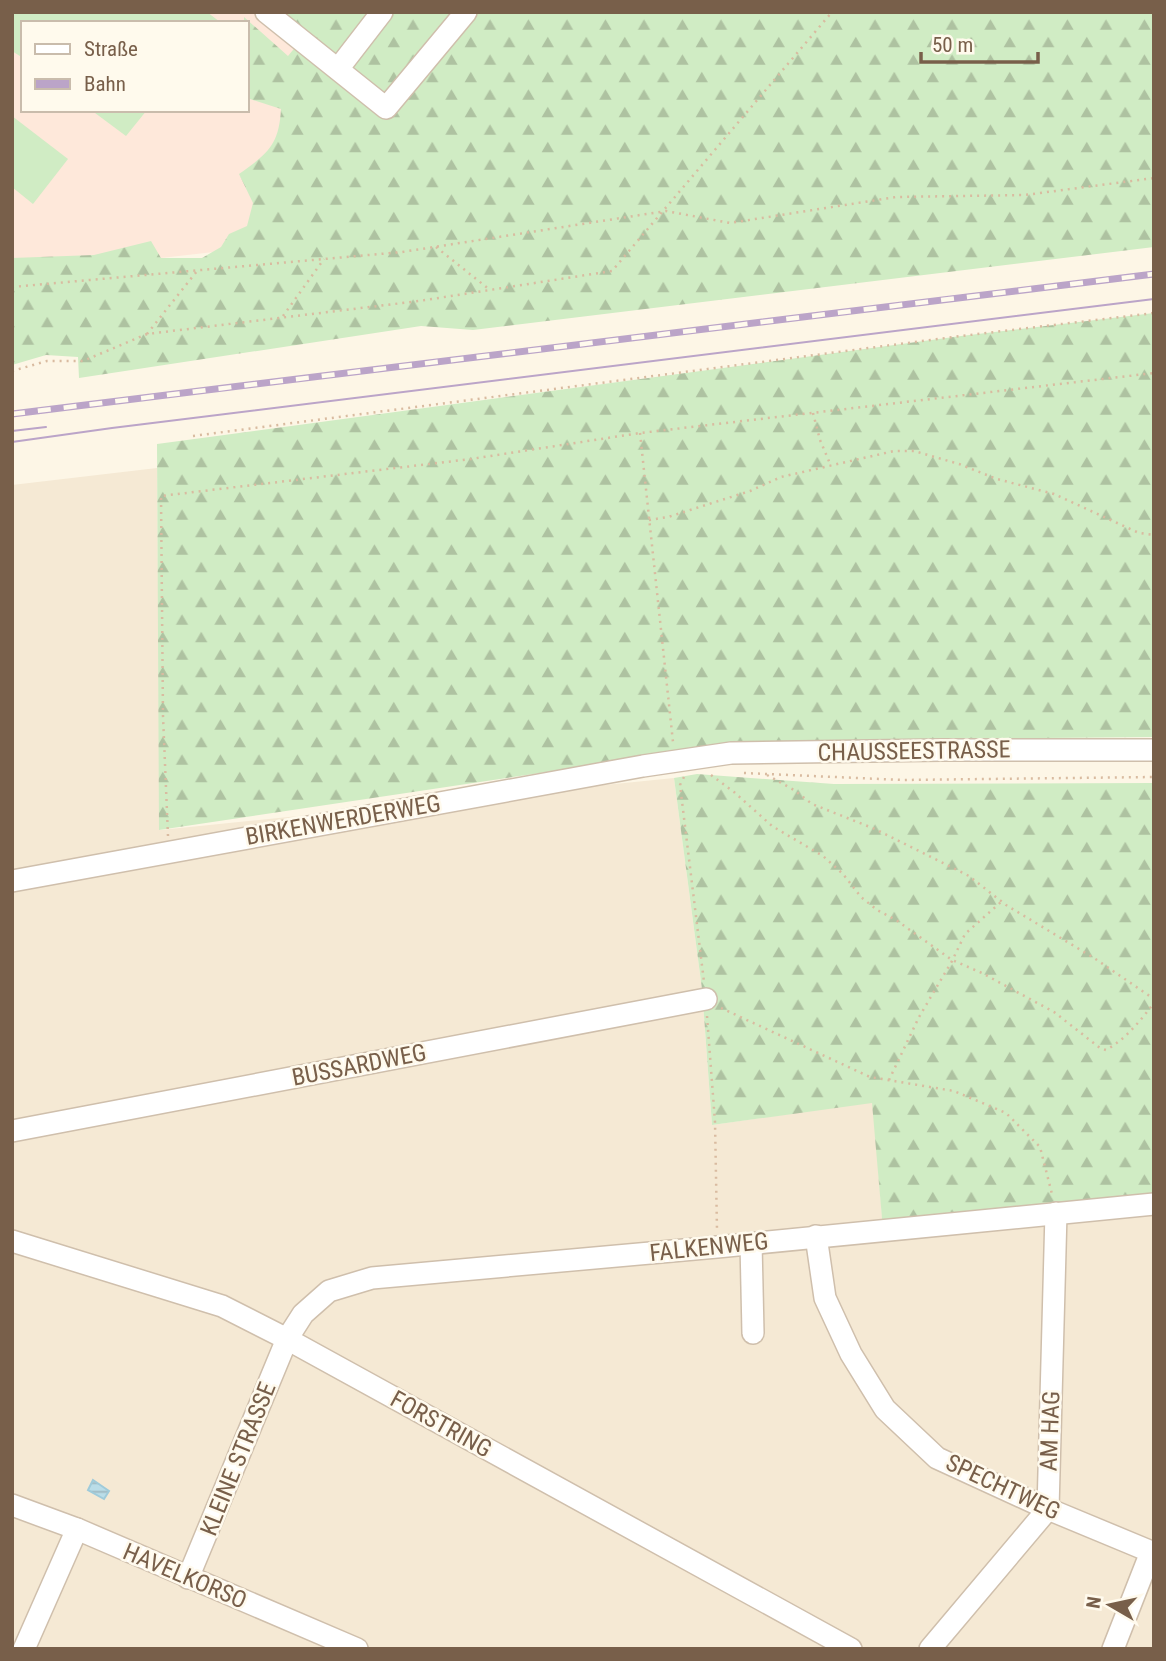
<svg xmlns="http://www.w3.org/2000/svg" width="1166" height="1661" viewBox="0 0 1166 1661" font-family="'Roboto Condensed',sans-serif">
<defs>
<pattern id="forest-firs" width="22" height="20" patternUnits="userSpaceOnUse" patternTransform="scale(1.75)"><rect width="22" height="20" fill="#d0ecc4"/><path d="M5 1l3.5 6h-7zM16 11l3.5 6h-7z" fill="#aec2a1"/></pattern>
<pattern id="water-rules" width="6" height="5" patternUnits="userSpaceOnUse" patternTransform="scale(1.75)"><rect width="6" height="5" fill="#badde8"/><path d="M0 2.5h6" fill="none" stroke="#9cb6be"/></pattern>
</defs>
<rect width="100%" height="100%" fill="#fdf6e6"/>
<polygon fill="#f5e9d4" points="157,468 160,830 674,778 702,989 712,1125 873,1102 883,1229 1154,1204 1154,1649 12,1649 12,485"/>
<path fill="#fee8da" fill-rule="evenodd" d="M12 12H824L669 200 12 275ZM23 23H247V110H23Z"/>
<g fill="url(#forest-firs)">
<path d="M280 12H1154V247L473 330 421 326 79 378 78 357 46 355 12 365V258L94 255 151 241 161 258H202L221 247 229 234 247 226 253 203 239 174C267 154 279 146 281 109L247 98V23H244V17L288 56 307 33Z"/>
<polygon points="1154,313 1154,737 941,739 727,745 159,830 157,444 961,336"/>
<polygon points="697,774 834,784 1154,783 1154,1204 883,1230 872,1103 712,1125 702,989 674,778"/>
</g>
<g fill="#d0ecc4">
<polygon points="12,12 207,12 220,22 23,23 23,58 12,51"/>
<polygon points="91,110 147,110 126,136"/>
<polygon points="12,116 68,159 33,204 12,187"/>
</g>
<polygon fill="url(#water-rules)" stroke="#9fcbda" stroke-width="2" points="93,1480 109,1491 104,1499 88,1490"/>
<g fill="none" stroke-linecap="round" stroke-linejoin="round">
<g stroke="#cfbfac" stroke-width="24">
<g id="minor">
<polyline points="266,12 386,108 466,12"/>
<polyline points="338,69 382,12"/>
<polyline points="12,881 643,766 731,753 942,750 1154,750"/>
<polyline points="12,1131 706,999"/>
<polyline points="816,1236 825,1298 851,1354 885,1409 937,1458 1048,1509 1154,1553"/>
<polyline points="12,1241 222,1306 287,1339 851,1649"/>
<polyline points="751,1243 753,1333"/>
<polyline points="12,1505 77,1529 357,1649"/>
<polyline points="188,1578 287,1339 303,1314 329,1291 372,1278 717,1247 1154,1204"/>
<polyline points="24,1649 77,1529"/>
<polyline points="930,1649 1048,1509 1056,1213"/>
<polyline points="1113,1649 1151,1552"/>
</g>
</g>
<g stroke="#d9bba0" stroke-width="2.5" stroke-dasharray="2 5" stroke-linecap="butt">
<polyline points="436,247 490,290"/>
<polyline points="12,287 402,252 666,211 730,223 896,197 1025,195 1154,178"/>
<polyline points="283,316 324,259"/>
<polyline points="147,334 197,271"/>
<polyline points="12,371 47,361 83,361 147,334 419,301 612,271 832,12"/>
<polyline points="813,413 820,440 831,466"/>
<polyline points="640,433 673,742"/>
<polyline points="193,436 961,336 1154,313"/>
<polyline points="649,520 668,517 750,491 781,477 894,451 914,451 959,464 997,479 1054,494 1139,533 1154,535"/>
<polyline points="744,773 903,780 1154,777"/>
<path d="M711 775 734 792 772 826 823 856 843 874 861 897 877 910 896 920 952 960 982 973 1054 1012 1100 1048 1106 1050C1126 1039 1140 1021 1154 1003"/>
<polyline points="767,775 794,790 812,804 875,829 969,876 1006,905 1094,958 1154,999"/>
<polyline points="684,777 680,785 704,982"/>
<polyline points="168,836 163,716 161,496 471,459 640,433 1154,373"/>
<polyline points="721,1008 870,1077 954,1091 1006,1113 1040,1147 1052,1194"/>
<polyline points="707,1016 715,1122 717,1230"/>
<polyline points="889,1080 919,1017 952,961 965,934 1001,902"/>
</g>
<use href="#minor" stroke="#fff" stroke-width="21"/>
<g stroke="#bba4c8" stroke-width="2">
<polyline points="12,431 46,427"/>
<polyline points="12,442 112,428 1154,299"/>
</g>
<g stroke="#bba4c8" stroke-width="7">
<polyline id="rail" points="12,414 1154,274"/>
</g>
<use href="#rail" stroke="#fffaed" stroke-width="4.5" stroke-dasharray="13" stroke-linecap="butt"/>
</g>
<g text-anchor="middle" stroke-width="5" stroke-linejoin="round" paint-order="stroke">
<g font-size="24" fill="#785f4a" stroke="#fffaed">
<text transform="translate(914 751) rotate(-1)" y="8">CHAUSSEESTRASSE</text>
<text transform="translate(343 820) rotate(-10)" y="8">BIRKENWERDERWEG</text>
<text transform="translate(359 1065) rotate(-11)" y="8">BUSSARDWEG</text>
<text transform="translate(709 1247) rotate(-6)" y="8">FALKENWEG</text>
<text transform="translate(441 1424) rotate(29)" y="8">FORSTRING</text>
<text transform="translate(1050 1431) rotate(-88)" y="8">AM HAG</text>
<text transform="translate(238 1459) rotate(-68)" y="8">KLEINE STRASSE</text>
<text transform="translate(1003 1487) rotate(25)" y="8">SPECHTWEG</text>
<text transform="translate(185 1576) rotate(23)" y="8">HAVELKORSO</text>
</g>
</g>
<rect width="1166" height="1661" fill="none" stroke="#785f4a" stroke-width="28"/>
<rect x="21" y="21" width="228" height="91" fill="#fffaed" stroke="#c9bcac" stroke-width="2"/>
<rect x="35" y="44" width="35" height="10" fill="#ffffff" stroke="#c9bcac" stroke-width="2"/>
<text x="84" y="56" font-size="21" fill="#785f4a">Straße</text>
<rect x="35" y="79" width="35" height="10" fill="#bba4c8" stroke="#c9bcac" stroke-width="2"/>
<text x="84" y="91" font-size="21" fill="#785f4a">Bahn</text>
<g transform="translate(1110 1605) rotate(279)" stroke="#fffaed" stroke-width="5" paint-order="stroke">
<path d="M0-5L12 26L0 18L-12 26Z" fill="#785f4a"/>
<text y="-10" font-size="19" font-weight="bold" text-anchor="middle" fill="#785f4a">N</text>
</g>
<path d="M921 52v10h117v-10" fill="none" stroke="#785f4a" stroke-width="3.5"/>
<text x="932" y="52" font-size="21" fill="#785f4a" stroke="#fffaed" stroke-width="5" paint-order="stroke">50 m</text>
</svg>
